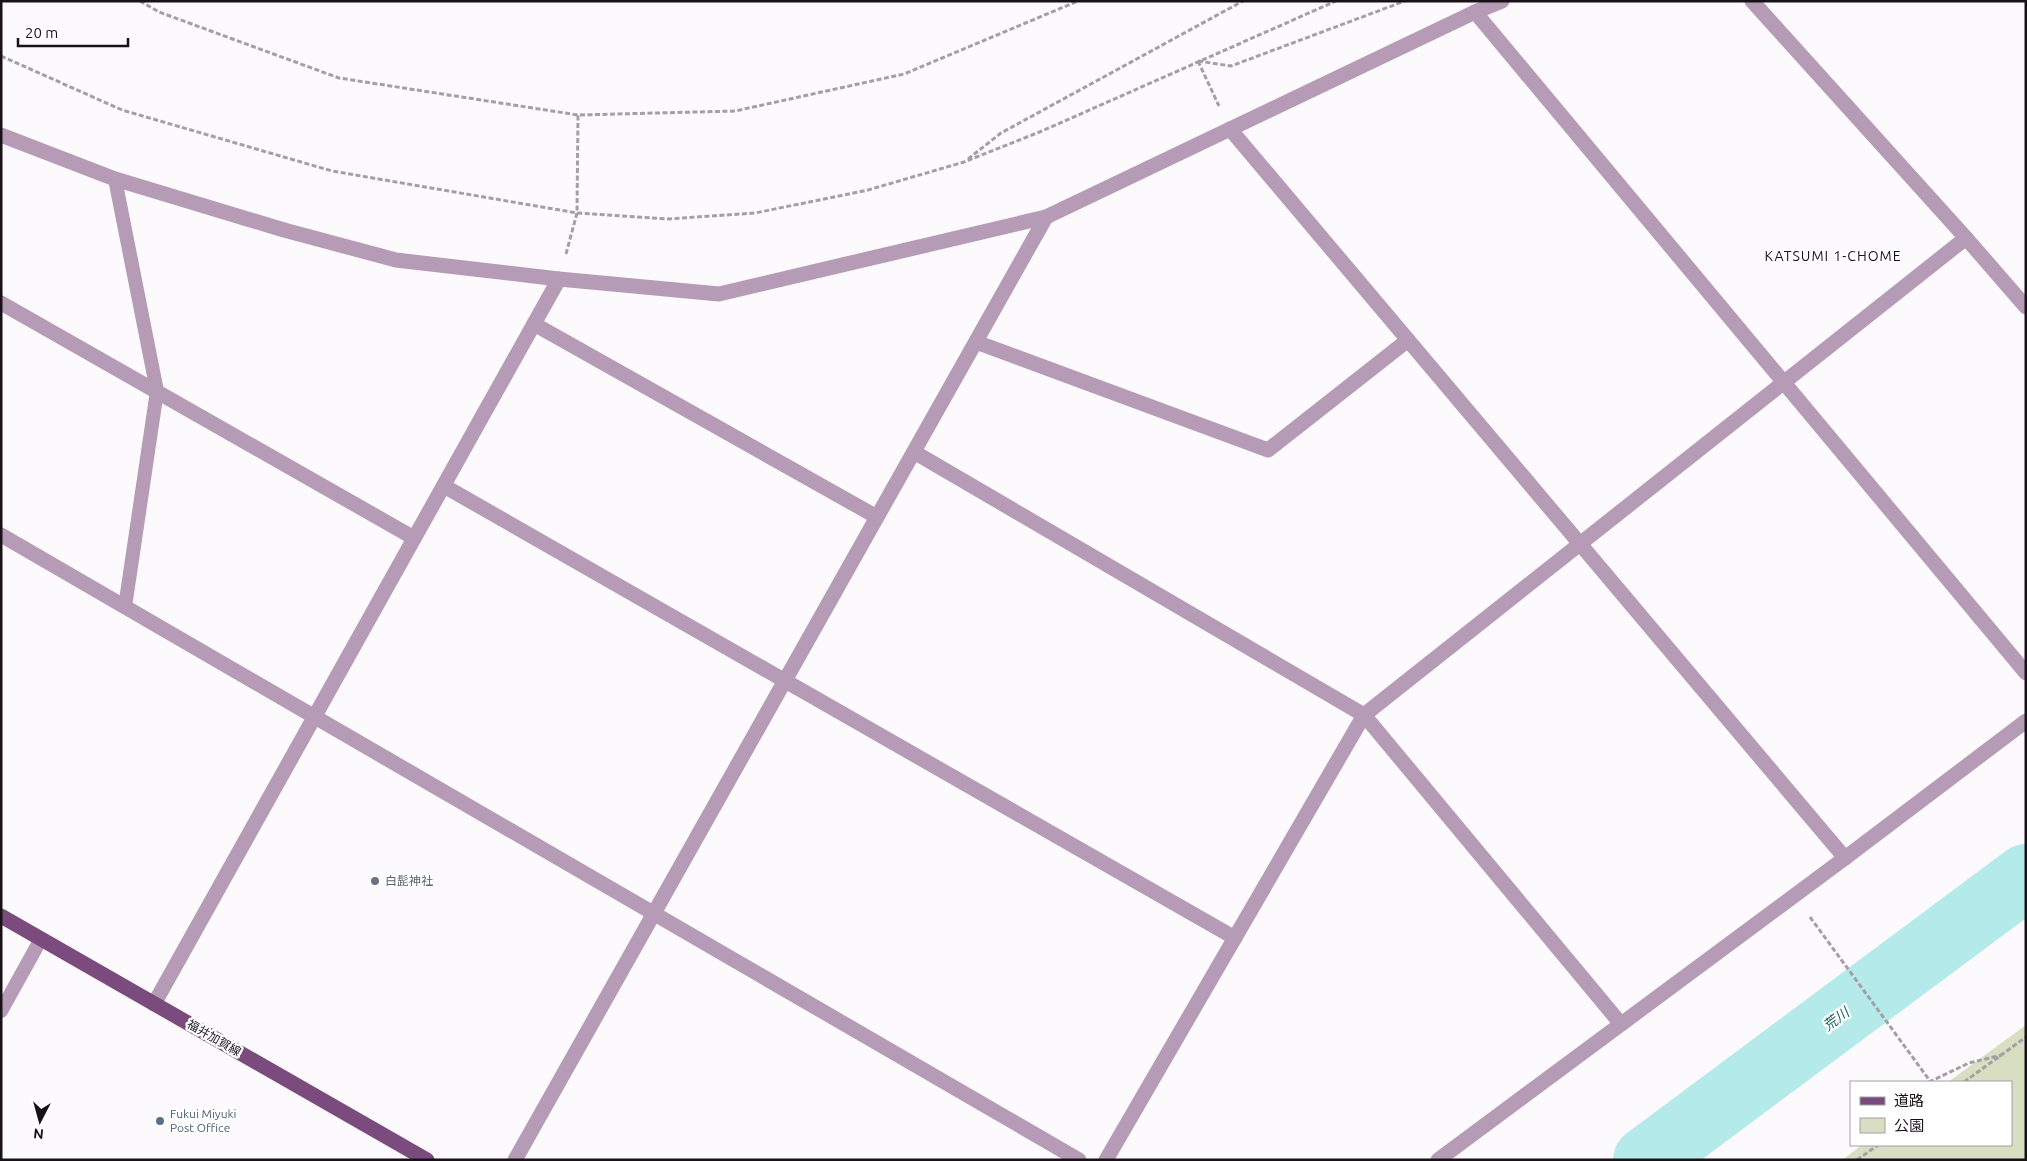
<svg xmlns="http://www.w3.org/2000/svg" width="2027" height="1161" viewBox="0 0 2027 1161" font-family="Ubuntu,'Noto Sans JP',sans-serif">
<rect width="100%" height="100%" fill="#fdfafd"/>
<polygon fill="#d8dec2" points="2026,1025 2026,1160 1842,1160 1862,1145 2011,1145 2011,1082 1948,1082"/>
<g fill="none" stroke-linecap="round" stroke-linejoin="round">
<polyline stroke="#b5eaeb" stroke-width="66" points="1646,1160 2026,877"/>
<g stroke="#a49fa4" stroke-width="3" stroke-dasharray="5 2.5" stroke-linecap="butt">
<polyline points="140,1 159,12 339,78 578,115 735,111 904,74 1078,1"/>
<polyline points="1,56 122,110 332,171 577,213 667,219 755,213 868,190 964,162 1042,131 1336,1"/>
<polyline points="1198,61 1231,66 1405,1"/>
<polyline points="1198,61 1219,106"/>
<polyline points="968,159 1001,133 1243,1"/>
<polyline points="566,254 577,213 578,115"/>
<polyline points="1810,917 1930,1081"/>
<polyline points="1929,1082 1969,1063 2002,1055"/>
<polyline points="1964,1082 2026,1037"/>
<polyline points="1857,1160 1878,1145"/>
</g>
<g stroke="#b69bb7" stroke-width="14">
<polyline points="115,179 157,391 125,607"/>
<polyline points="1,1011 41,939"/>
</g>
<g stroke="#b69bb7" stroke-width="15">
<polyline points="1752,1 1966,238 2026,307"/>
<polyline points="1475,12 2026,673"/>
<polyline points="1230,129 1845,858"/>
<polyline points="1,135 115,179 284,230 396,260 559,279 719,294 1046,217 1475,12 1502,1"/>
<polyline points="1,303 414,538"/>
<polyline points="534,324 877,517"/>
<polyline points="976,342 1268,450 1408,340"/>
<polyline points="914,452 1364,715 1621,1024"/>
<polyline points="444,486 1235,938"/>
<polyline points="1,535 1079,1160"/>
<polyline points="154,1004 559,279"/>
<polyline points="515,1160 1046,217"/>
<polyline points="1106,1160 1364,715 1966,238"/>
<polyline points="1438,1160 1845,858 2026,721"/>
</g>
<polyline stroke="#7b4b7d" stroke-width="15" points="1,916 427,1160"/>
</g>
<circle fill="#6b7280" stroke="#fff" stroke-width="2" cx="375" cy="881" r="5"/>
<circle fill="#5c6f8a" stroke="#fff" stroke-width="2" cx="160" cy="1121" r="5"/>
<g text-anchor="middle" stroke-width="4.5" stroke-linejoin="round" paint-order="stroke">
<g font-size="12" fill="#5b616d" stroke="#fff" text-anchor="start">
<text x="385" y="885">白髭神社</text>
</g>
<g font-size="12" fill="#181218" stroke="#fff">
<text transform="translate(214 1038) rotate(30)" y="4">福井加賀線</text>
</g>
<g font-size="12" fill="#4e5e75" stroke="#fff" text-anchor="start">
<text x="170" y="1118">Fukui Miyuki<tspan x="170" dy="14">Post Office</tspan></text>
</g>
<g font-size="14" letter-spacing="1" fill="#181218" stroke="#fff">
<text x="1833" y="261">KATSUMI 1-CHOME</text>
</g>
<g font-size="14" font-style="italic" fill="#1b6164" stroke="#fff">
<text transform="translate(1836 1019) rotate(-37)" y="5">荒川</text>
</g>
</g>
<rect width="2027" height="1161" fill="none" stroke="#181218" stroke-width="5"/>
<rect x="1850" y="1081" width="162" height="65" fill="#ffffff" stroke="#a3a0a3"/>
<rect x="1860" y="1097" width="25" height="8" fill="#7b4b7d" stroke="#a3a0a3"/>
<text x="1894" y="1106" font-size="15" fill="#181218">道路</text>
<rect x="1860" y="1118" width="25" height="15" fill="#d8dec2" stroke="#a3a0a3"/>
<text x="1894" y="1131" font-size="15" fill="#181218">公園</text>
<g transform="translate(40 1121) rotate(186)" stroke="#ffffff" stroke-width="4" paint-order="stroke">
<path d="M0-4L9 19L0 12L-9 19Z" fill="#181218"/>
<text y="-8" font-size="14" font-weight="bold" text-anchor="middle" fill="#181218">N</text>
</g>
<path d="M18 38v8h110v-8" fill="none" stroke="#181218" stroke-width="2.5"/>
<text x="25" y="38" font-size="15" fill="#181218" stroke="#ffffff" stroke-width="4" paint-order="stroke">20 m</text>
</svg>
